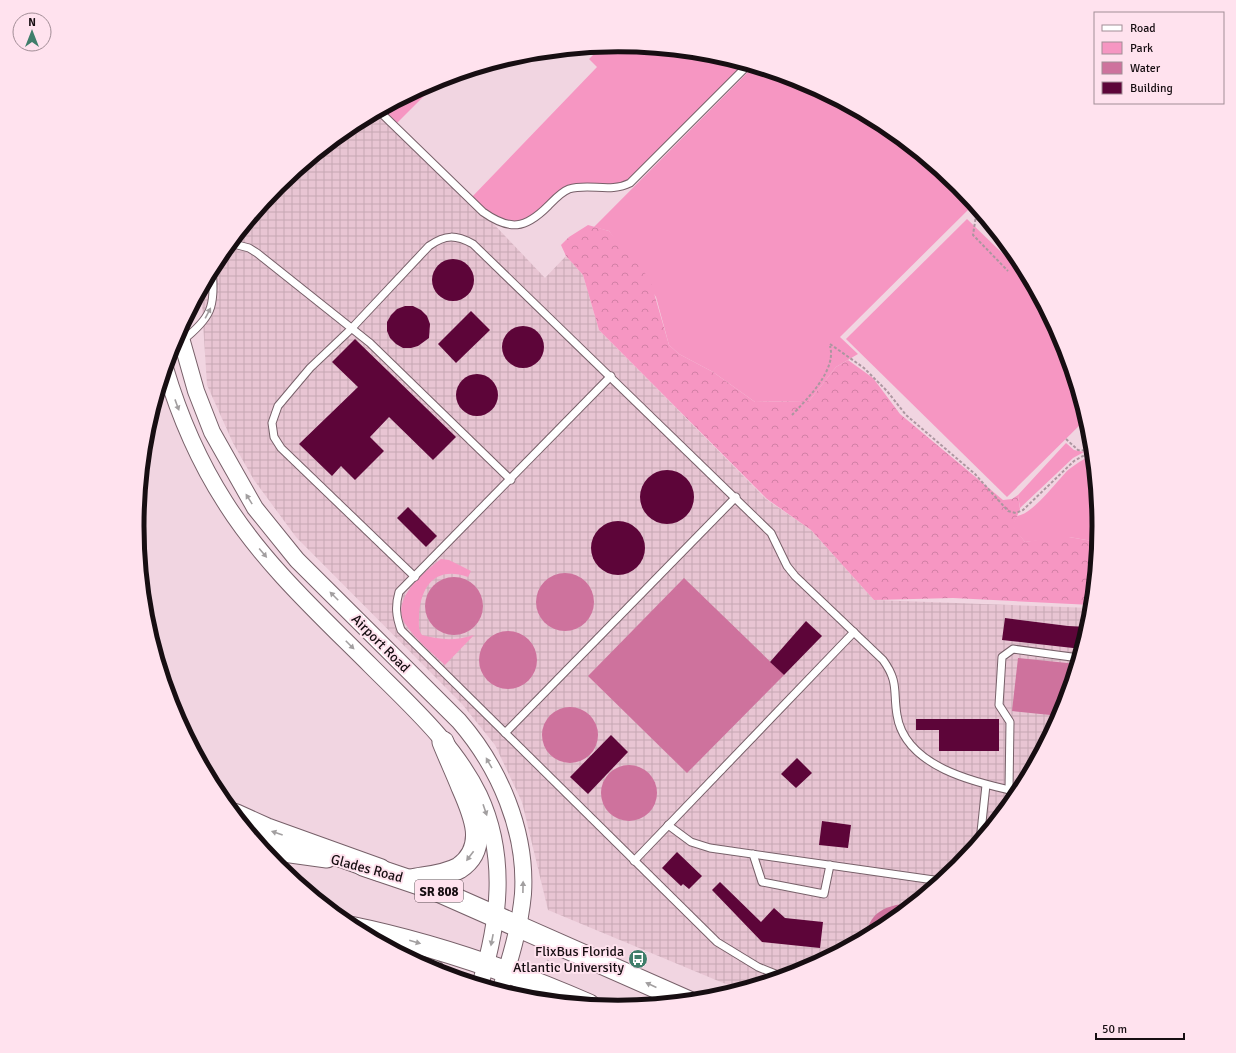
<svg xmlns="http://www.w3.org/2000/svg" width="1236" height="1053" viewBox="0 0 1236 1053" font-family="Signika,sans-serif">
<defs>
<pattern id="industrial-grid" width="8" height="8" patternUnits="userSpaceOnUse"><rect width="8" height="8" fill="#e8c5d3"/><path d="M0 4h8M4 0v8" fill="none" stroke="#c6a8b4"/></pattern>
<pattern id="forest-crowns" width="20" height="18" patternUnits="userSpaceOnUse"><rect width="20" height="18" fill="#f696c2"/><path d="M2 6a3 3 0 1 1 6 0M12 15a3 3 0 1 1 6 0" fill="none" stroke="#d280a6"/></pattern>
</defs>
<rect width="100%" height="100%" fill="#f1d5e1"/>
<polygon fill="url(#industrial-grid)" points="377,112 470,199 545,278 566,256 583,275 599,330 766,499 811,530 874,600 1091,608 1090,621 1063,711 1018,794 958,867 885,927 802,971 740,990 548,910 522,802 495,745 462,704 296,537 254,480 233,443 207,385 201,291 218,259 278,186 351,126"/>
<g fill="#f696c2">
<polygon points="618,45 712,54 748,65 630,183 569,189 534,219 507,226 470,199 597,67 589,59 601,47"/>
<polygon points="753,67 802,82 886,126 959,186 974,204 840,337 858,354 836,367 809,401 755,402 713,372 679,354 669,345 656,297 609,231 594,227"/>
<polygon points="440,80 397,123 382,109 434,82"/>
<polygon points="967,219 1029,279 1063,342 1086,419 1007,497 846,339"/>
<polygon points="1066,443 1074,450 1084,452 1073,458 1020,508 1018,495"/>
<path d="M1092 455 1099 527 1098 542 1069 537 1025 542 1012 526 1017 516C1033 514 1056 482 1068 470 1076 464 1083 459 1092 455Z"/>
<path d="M441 559 449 560 471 571 468 577C435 565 420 587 419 617 419 623 418 630 422 635 441 640 455 641 474 635L445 665C432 653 416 640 406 625 389 600 424 572 441 559Z"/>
</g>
<polygon fill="url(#forest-crowns)" points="588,225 609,231 650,279 669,345 679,354 713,372 755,402 809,401 836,367 848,360 873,378 900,414 1003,500 1012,499 1018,495 1020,509 1013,526 1025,542 1055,537 1069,537 1098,542 1092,605 953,598 874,600 811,530 767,499 599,330 583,275 566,256 561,245 569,237"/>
<g fill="#ce729d">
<circle cx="565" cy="602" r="29"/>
<circle cx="454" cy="606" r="29"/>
<polygon points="684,578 784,675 687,773 588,676"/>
<circle cx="508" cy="660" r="29"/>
<polygon points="1018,658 1077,664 1060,716 1012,711"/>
<circle cx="570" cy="735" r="28"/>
<circle cx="629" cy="793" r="28"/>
<path d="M903 904 910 907 885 927 867 937C867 915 884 906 903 904Z"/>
</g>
<g fill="#5d0539">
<circle cx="453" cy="280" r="21"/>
<polygon points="405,306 413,306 421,310 427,316 430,324 429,338 418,346 411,348 403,348 396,344 390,338 387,331 387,322 391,315 397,309"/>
<polygon points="471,311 490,330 456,363 438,344"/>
<circle cx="523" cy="347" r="21"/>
<polygon points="355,339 456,437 433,460 389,417 370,437 384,451 355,480 341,466 332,476 299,444 358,387 332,362"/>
<circle cx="477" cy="395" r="21"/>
<circle cx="667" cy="497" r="27"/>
<polygon points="408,507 437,536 426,547 397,518"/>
<circle cx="618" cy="548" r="27"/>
<polygon points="1005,618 1068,626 1088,627 1082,649 1064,647 1002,640"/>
<polygon points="806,621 822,636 784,675 770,662"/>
<polygon points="916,719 999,719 999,751 939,751 939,730 916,730"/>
<polygon points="611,735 628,752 588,794 570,777"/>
<polygon points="797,758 812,773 796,788 781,774"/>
<polygon points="822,821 851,825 848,848 819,845"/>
<polygon points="677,852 702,876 689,889 683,884 681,886 662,868"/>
<polygon points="720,882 761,922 774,908 785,918 823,922 820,948 762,942 712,890"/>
</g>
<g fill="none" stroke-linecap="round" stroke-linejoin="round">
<g stroke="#776069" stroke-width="9">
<g id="service">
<path d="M379 111 483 212C510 231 525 229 548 206 554 200 561 192 569 189 589 183 611 193 630 183L748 65"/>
<polyline points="230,243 249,248 257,253 370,343 511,480"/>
<path d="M182 341C211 318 216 307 212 269"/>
<path d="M611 376 399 592C395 606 396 616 401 630L717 942 758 967 783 977"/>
<path d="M415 577 281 448 274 437 272 423 278 406 310 368 351 329 429 246C446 234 456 235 473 244L771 533 787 566 795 576 883 660C899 682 893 691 897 715 905 767 976 783 1019 792"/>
<polyline points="505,733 736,497"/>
<polyline points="1009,790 1010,722 999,705 1002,657 1013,649 1079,658"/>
<polyline points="668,825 691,842 710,848 941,881"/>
<polyline points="980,841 986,785"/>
<polyline points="753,854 762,882 824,894 830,865"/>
<polyline points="634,861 854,632"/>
</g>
</g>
<g stroke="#776069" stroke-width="18">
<g id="tertiary">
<path d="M179 331 196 391 212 432 255 508 297 560 459 721C499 767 527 831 523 894 520 927 510 960 500 991"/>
<path d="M165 368C179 415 198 460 225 502 264 564 320 615 371 666 410 705 455 745 479 795 508 857 499 923 480 985"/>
</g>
</g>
<g stroke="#776069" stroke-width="23">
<g id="primary">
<polyline points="262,848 327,857"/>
<polyline points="363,865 431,888 687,1001"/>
<path d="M411 880C426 877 445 876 459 868 489 848 474 814 462 787 456 772 449 757 443 742"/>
<path d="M350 927C433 944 511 971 589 1005"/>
<polyline points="430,970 434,971"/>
</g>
</g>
<g stroke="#776069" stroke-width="24">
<polyline id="motorway" points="235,815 266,829 380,870"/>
</g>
<g stroke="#ac96a0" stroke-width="2" stroke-dasharray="3 2" stroke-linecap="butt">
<polyline points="977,209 973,235 1008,271"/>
<polyline points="830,344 864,368 887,391 906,415 975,474 1008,511 1016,513 1023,510 1074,461 1092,451"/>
<path d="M792 415C807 399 837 370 830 346"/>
<polyline points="1066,439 1078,450 1090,451"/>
<polyline points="545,970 548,960"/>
</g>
<use href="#service" stroke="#fff" stroke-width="7"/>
<use href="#tertiary" stroke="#fff" stroke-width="16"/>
<use href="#primary" stroke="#fff" stroke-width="21"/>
<use href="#motorway" stroke="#fff" stroke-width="22"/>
</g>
<defs><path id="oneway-solid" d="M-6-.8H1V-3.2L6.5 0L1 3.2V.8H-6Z"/></defs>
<g fill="#a29fa0">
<use href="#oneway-solid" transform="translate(208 313) rotate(-62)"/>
<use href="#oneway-solid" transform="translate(177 405) rotate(70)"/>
<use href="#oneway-solid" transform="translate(249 499) rotate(-122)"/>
<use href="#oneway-solid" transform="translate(263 553) rotate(50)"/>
<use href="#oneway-solid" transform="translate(334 596) rotate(-135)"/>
<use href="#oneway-solid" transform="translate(350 645) rotate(45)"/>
<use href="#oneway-solid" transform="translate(489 763) rotate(-120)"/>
<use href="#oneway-solid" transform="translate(485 810) rotate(71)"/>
<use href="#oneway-solid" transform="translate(277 833) rotate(-161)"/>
<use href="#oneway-solid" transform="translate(470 856) rotate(127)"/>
<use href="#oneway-solid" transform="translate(523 887) rotate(-89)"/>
<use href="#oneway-solid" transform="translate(492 940) rotate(101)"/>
<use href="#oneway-solid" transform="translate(415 942) rotate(16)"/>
<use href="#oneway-solid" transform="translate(651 985) rotate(-155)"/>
</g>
<defs>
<g id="bus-disc" transform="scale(1)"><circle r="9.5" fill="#407e6b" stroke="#ffe2ee"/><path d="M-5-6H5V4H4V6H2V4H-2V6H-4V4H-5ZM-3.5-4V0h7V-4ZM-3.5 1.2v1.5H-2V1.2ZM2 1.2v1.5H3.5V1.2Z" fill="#fff"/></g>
</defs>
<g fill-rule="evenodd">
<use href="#bus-disc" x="638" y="959"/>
</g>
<g text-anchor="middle" stroke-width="4" stroke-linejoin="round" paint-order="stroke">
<rect fill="#ffe2ee" stroke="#5d4e54" stroke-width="1" x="415" y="880" width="48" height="22" rx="3"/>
<g font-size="13" font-weight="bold" fill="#170e12">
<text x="439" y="896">SR 808</text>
</g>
<g font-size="14" fill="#170e12" stroke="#ffe2ee">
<text transform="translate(381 643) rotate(45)" y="5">Airport Road</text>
<text transform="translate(367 868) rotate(15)" y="5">Glades Road</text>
</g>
<g font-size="14" fill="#170e12" stroke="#ffe2ee" text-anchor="end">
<text x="624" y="956">FlixBus Florida<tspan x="624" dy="16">Atlantic University</tspan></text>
</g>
</g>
<path d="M0 0H1236V1053H0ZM144 526a474 474 0 1 1 948 0a474 474 0 1 1-948 0Z" fill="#ffe2ee" fill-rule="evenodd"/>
<path fill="none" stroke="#170e12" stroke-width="5" d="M144 526a474 474 0 1 1 948 0a474 474 0 1 1-948 0Z"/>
<rect x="1094" y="12" width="130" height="92" fill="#ffe2ee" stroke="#a28d96"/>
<rect x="1102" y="25" width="20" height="6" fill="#ffffff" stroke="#a28d96"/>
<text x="1130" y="32" font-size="12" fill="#170e12">Road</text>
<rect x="1102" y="42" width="20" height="12" fill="#f696c2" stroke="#a28d96"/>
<text x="1130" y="52" font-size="12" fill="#170e12">Park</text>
<rect x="1102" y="62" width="20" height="12" fill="#ce729d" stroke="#a28d96"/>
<text x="1130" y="72" font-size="12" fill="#170e12">Water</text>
<rect x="1102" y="82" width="20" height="12" fill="#5d0539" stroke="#a28d96"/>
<text x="1130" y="92" font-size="12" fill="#170e12">Building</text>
<g transform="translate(32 32)"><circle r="19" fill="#ffe2ee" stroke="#a28d96"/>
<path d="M0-3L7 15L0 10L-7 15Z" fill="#407e6b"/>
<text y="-6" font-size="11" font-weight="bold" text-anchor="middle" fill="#170e12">N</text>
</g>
<path d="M1096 1033v6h88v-6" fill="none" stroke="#170e12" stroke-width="2"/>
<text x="1102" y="1033" font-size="12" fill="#170e12" stroke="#ffe2ee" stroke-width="3" paint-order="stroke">50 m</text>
</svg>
